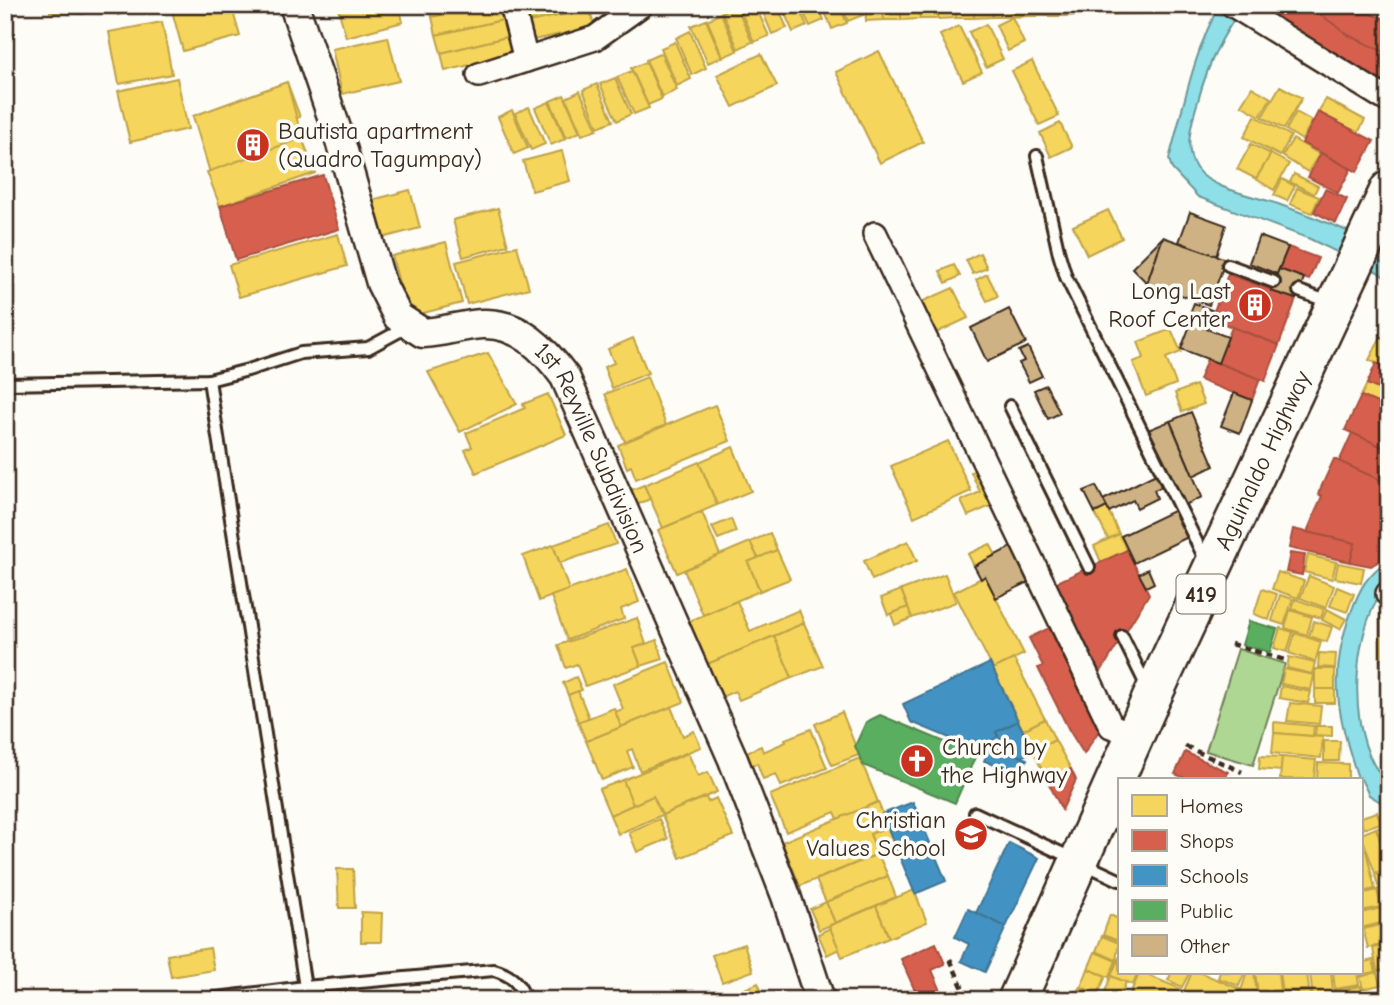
<svg xmlns="http://www.w3.org/2000/svg" width="1394" height="1005" viewBox="0 0 1394 1005" font-family="'Comic Neue',sans-serif">
<rect width="100%" height="100%" fill="#fdfcf7"/>
<filter id="ink" filterUnits="userSpaceOnUse"><feTurbulence type="fractalNoise" baseFrequency=".0143" numOctaves="2"/><feDisplacementMap in="SourceGraphic" scale="14" xChannelSelector="R" yChannelSelector="G"/><feConvolveMatrix kernelMatrix="1 2 1 2 8 2 1 2 1" color-interpolation-filters="sRGB"/></filter>
<g filter="url(#ink)">
<polygon fill="#aed794" stroke="#748059" stroke-width="2" points="1238,649 1285,664 1253,765 1206,751"/>
<g fill="#8edfe8" stroke="#6d9797" stroke-width="2">
<path d="M1220 5H1245C1223 32 1207 67 1198 101 1192 121 1183 149 1196 168 1210 189 1255 196 1278 204 1298 211 1318 219 1338 227 1354 234 1370 242 1386 250L1389 252V281L1378 272 1310 239 1198 197 1172 169 1169 159C1182 113 1195 46 1220 5Z"/>
<path d="M1389 559V583C1353 622 1347 718 1374 765 1377 771 1383 776 1389 781V807L1369 795 1361 779 1358 778C1338 719 1328 675 1350 615 1360 588 1365 577 1389 559Z"/>
</g>
<g fill="#f6d55c" stroke="#bea249" stroke-width="2">
<polygon points="50,5 86,5 84,14 50,12"/>
<polygon points="115,5 148,5 118,15"/>
<polygon points="192,5 231,5 240,36 183,51 172,11"/>
<polygon points="349,5 399,5 403,22 346,37 338,8"/>
<polygon points="429,5 484,5 432,17"/>
<polygon points="484,5 500,5 503,20 436,35 432,17"/>
<polygon points="526,5 589,5 590,9 529,22"/>
<polygon points="736,5 752,42 738,49 722,12"/>
<polygon points="738,5 755,5 769,36 754,42"/>
<polygon points="760,5 777,5 787,28 772,34"/>
<polygon points="781,5 798,5 807,26 793,32"/>
<polygon points="800,5 818,5 824,20 810,26"/>
<polygon points="822,5 839,5 847,23 832,29"/>
<polygon points="841,5 858,5 863,15 848,21"/>
<polygon points="865,5 883,5 884,20 866,21"/>
<polygon points="883,5 901,5 901,20 884,20"/>
<polygon points="901,5 919,5 920,19 901,20"/>
<polygon points="919,5 937,5 938,19 920,19"/>
<polygon points="937,5 956,5 956,18 938,19"/>
<rect x="956" y="5" width="18" height="13"/>
<polygon points="974,5 992,5 992,17 974,18"/>
<rect x="992" y="5" width="18" height="12"/>
<polygon points="1010,5 1028,5 1028,16 1010,17"/>
<polygon points="1028,5 1046,5 1047,16 1028,16"/>
<polygon points="1046,5 1064,5 1065,16 1047,16"/>
<polygon points="1064,5 1082,5 1082,15 1065,16"/>
<rect x="1082" y="5" width="18" height="10"/>
<polygon points="1100,5 1118,5 1119,14 1100,15"/>
<polygon points="1118,5 1136,5 1137,14 1119,14"/>
<polygon points="1136,5 1155,5 1155,13 1137,14"/>
<polygon points="590,9 594,27 533,40 529,22"/>
<polygon points="721,13 737,51 723,57 707,20"/>
<polygon points="1012,17 1024,43 1008,51 996,25"/>
<polygon points="503,20 507,37 441,53 436,35"/>
<polygon points="706,20 722,57 708,63 691,26"/>
<polygon points="162,22 172,74 119,84 109,32"/>
<polygon points="986,24 1003,59 986,67 969,32"/>
<polygon points="959,26 982,72 963,81 940,35"/>
<polygon points="690,31 706,68 692,75 676,38"/>
<polygon points="388,37 399,81 342,94 332,49"/>
<polygon points="507,37 511,55 445,71 441,53"/>
<polygon points="675,42 691,79 677,86 661,48"/>
<polygon points="879,51 923,142 880,163 836,72"/>
<polygon points="661,53 677,90 662,97 646,60"/>
<polygon points="761,54 777,86 733,107 717,75"/>
<polygon points="1032,61 1059,116 1039,125 1012,71"/>
<polygon points="646,62 662,99 648,105 631,68"/>
<polygon points="632,71 649,108 634,114 617,77"/>
<polygon points="177,78 188,129 130,142 118,91"/>
<polygon points="615,78 631,114 617,121 600,84"/>
<polygon points="287,82 300,117 205,151 193,116"/>
<polygon points="287,82 302,138 315,173 220,206 193,116"/>
<polygon points="597,84 613,121 598,127 583,90"/>
<polygon points="1280,86 1302,98 1284,129 1262,117"/>
<polygon points="1252,87 1271,98 1260,116 1241,105"/>
<polygon points="580,91 597,129 582,135 566,98"/>
<polygon points="564,95 580,132 566,138 550,101"/>
<polygon points="1326,99 1365,120 1358,133 1318,112"/>
<polygon points="549,102 565,139 551,145 535,108"/>
<polygon points="529,107 545,144 531,150 515,113"/>
<polygon points="512,110 528,148 514,154 498,117"/>
<polygon points="1296,112 1312,121 1302,140 1286,130"/>
<polygon points="1255,116 1291,136 1280,156 1244,137"/>
<polygon points="1060,123 1072,147 1051,157 1040,133"/>
<polygon points="302,138 315,173 220,206 207,172"/>
<polygon points="1293,139 1319,154 1308,172 1282,156"/>
<polygon points="1251,144 1271,154 1256,179 1237,169"/>
<polygon points="562,151 570,181 532,191 523,161"/>
<polygon points="1271,154 1289,164 1274,190 1256,179"/>
<polygon points="1294,174 1318,186 1314,194 1290,182"/>
<polygon points="1282,179 1295,186 1287,201 1274,195"/>
<polygon points="1297,188 1319,197 1312,213 1290,204"/>
<polygon points="410,190 420,228 382,238 372,200"/>
<polygon points="498,208 508,245 463,257 453,220"/>
<polygon points="1108,210 1122,238 1087,255 1073,226"/>
<polygon points="338,234 347,266 239,297 229,265"/>
<polygon points="446,242 462,303 408,317 392,256"/>
<polygon points="517,246 529,288 467,304 456,262"/>
<polygon points="980,253 987,268 973,274 966,260"/>
<polygon points="954,265 960,276 946,283 940,271"/>
<polygon points="987,274 998,296 987,301 976,280"/>
<polygon points="953,288 968,318 934,334 919,303"/>
<polygon points="1171,329 1181,352 1166,358 1176,384 1146,396 1133,362 1144,358 1138,342"/>
<polygon points="1381,337 1389,341 1389,369 1369,360"/>
<polygon points="633,338 648,373 612,388 604,367 614,363 608,349"/>
<polygon points="488,353 517,404 460,432 428,372"/>
<polygon points="647,377 666,425 625,442 605,394"/>
<polygon points="1367,384 1389,394 1389,408 1361,396"/>
<polygon points="1196,385 1204,404 1182,412 1175,393"/>
<polygon points="548,394 566,435 476,473 465,450 472,447 466,433 525,408 523,404"/>
<polygon points="715,405 730,441 636,479 631,466 627,468 618,445"/>
<polygon points="948,441 971,491 914,517 891,466"/>
<polygon points="733,447 751,491 717,505 699,462"/>
<polygon points="699,462 717,505 663,528 644,485"/>
<polygon points="978,469 995,504 968,516 961,501 980,492 971,472"/>
<polygon points="644,485 650,499 637,505 631,490"/>
<polygon points="1107,507 1119,534 1108,539 1095,513"/>
<polygon points="702,512 720,555 677,573 658,530"/>
<polygon points="731,519 736,532 718,539 712,527"/>
<polygon points="609,525 616,544 560,563 553,545"/>
<polygon points="770,533 777,550 758,558 750,542"/>
<polygon points="1119,534 1127,550 1101,562 1094,546"/>
<polygon points="908,541 917,561 872,580 864,561"/>
<polygon points="750,542 758,558 748,562 760,591 703,615 684,570"/>
<polygon points="990,544 996,555 974,566 968,554"/>
<polygon points="553,545 569,590 539,601 523,556"/>
<polygon points="777,550 790,579 760,591 748,562"/>
<polygon points="1308,555 1336,562 1332,579 1304,572"/>
<polygon points="1338,563 1364,568 1361,583 1335,578"/>
<polygon points="627,569 639,602 621,609 624,619 567,640 551,596"/>
<polygon points="1278,572 1304,581 1298,598 1272,589"/>
<polygon points="945,574 956,602 912,618 901,590"/>
<polygon points="985,576 1024,654 993,669 954,592"/>
<polygon points="1309,576 1334,586 1326,608 1300,598"/>
<polygon points="1337,587 1354,594 1347,612 1330,606"/>
<polygon points="1262,589 1277,594 1269,620 1254,614"/>
<polygon points="901,590 908,607 888,615 881,598"/>
<polygon points="1280,595 1293,599 1284,625 1272,621"/>
<polygon points="1295,599 1324,609 1321,618 1292,609"/>
<polygon points="737,601 750,631 799,610 804,623 705,665 687,622"/>
<polygon points="1380,603 1389,603 1389,666 1381,666"/>
<polygon points="908,607 912,618 895,625 891,614"/>
<polygon points="1327,609 1346,619 1340,629 1322,620"/>
<polygon points="1290,610 1312,617 1307,635 1285,628"/>
<polygon points="637,618 646,644 634,648 641,666 585,686 577,664 566,668 558,645"/>
<polygon points="1314,621 1332,627 1327,642 1309,636"/>
<polygon points="804,623 823,666 792,678 774,636"/>
<polygon points="1280,628 1293,632 1287,652 1274,648"/>
<polygon points="1295,633 1321,642 1315,662 1289,653"/>
<polygon points="774,636 792,678 739,700 735,691 719,698 705,665"/>
<polygon points="657,640 663,659 641,666 634,648"/>
<polygon points="1319,653 1336,654 1335,668 1318,667"/>
<polygon points="1289,657 1315,663 1312,674 1287,668"/>
<polygon points="1014,659 1045,719 1023,730 993,669"/>
<polygon points="668,662 684,702 621,727 615,712 623,709 613,684"/>
<polygon points="1284,669 1314,675 1311,690 1281,684"/>
<rect x="1315" y="669" width="20" height="20"/>
<polygon points="576,677 582,690 568,695 563,683"/>
<polygon points="1281,686 1311,692 1308,703 1279,698"/>
<rect x="1315" y="689" width="20" height="14"/>
<polygon points="578,691 589,718 578,722 568,695"/>
<polygon points="1290,703 1321,706 1319,724 1287,721"/>
<polygon points="671,707 683,736 694,731 701,747 640,771 632,749 627,751 633,767 602,780 586,741"/>
<polygon points="614,708 621,727 586,741 578,722"/>
<polygon points="842,712 859,755 832,765 815,724"/>
<polygon points="1045,719 1055,740 1033,751 1023,730"/>
<polygon points="1274,722 1314,726 1313,736 1274,733"/>
<polygon points="1316,726 1332,726 1332,736 1315,735"/>
<polygon points="811,729 827,768 781,786 776,774 763,779 757,763 750,766 744,753 761,746 763,752 786,742 785,739"/>
<polygon points="1274,733 1323,737 1321,758 1272,753"/>
<polygon points="1055,740 1071,769 1048,782 1033,751"/>
<polygon points="1324,741 1340,741 1339,761 1324,761"/>
<polygon points="688,753 698,776 708,772 717,792 662,815 653,796 633,805 623,780"/>
<polygon points="1260,756 1282,757 1281,771 1259,769"/>
<polygon points="1282,757 1316,760 1314,779 1280,779"/>
<polygon points="860,758 878,802 838,819 835,812 786,832 770,795"/>
<polygon points="1318,763 1348,764 1348,779 1317,779"/>
<polygon points="623,780 633,805 610,815 599,789"/>
<polygon points="653,796 662,815 618,834 610,815"/>
<polygon points="706,797 708,802 716,798 733,836 680,858 662,815"/>
<polygon points="878,802 888,827 870,834 878,854 800,886 782,842"/>
<polygon points="1377,812 1381,823 1363,829 1361,817"/>
<polygon points="659,819 668,839 637,852 629,832"/>
<polygon points="1389,824 1389,862 1376,828"/>
<polygon points="888,827 893,841 876,848 870,834"/>
<polygon points="1376,828 1389,868 1375,873 1361,834"/>
<polygon points="1366,850 1375,889 1361,892 1361,851"/>
<polygon points="878,854 888,876 826,902 816,880"/>
<polygon points="337,869 353,869 355,908 339,908"/>
<polygon points="1389,872 1389,883 1378,886 1375,875"/>
<polygon points="888,876 896,897 835,923 826,902"/>
<polygon points="1389,886 1389,907 1383,908 1378,889"/>
<polygon points="914,890 927,922 889,938 876,906"/>
<polygon points="1377,890 1381,907 1361,911 1361,894"/>
<polygon points="826,902 835,923 819,930 810,909"/>
<polygon points="876,906 889,938 842,957 829,926"/>
<polygon points="1381,908 1385,922 1361,928 1361,913"/>
<polygon points="361,912 382,913 381,942 361,942"/>
<polygon points="1110,915 1119,919 1119,941 1103,935"/>
<polygon points="1389,923 1389,943 1368,948 1363,929"/>
<polygon points="830,928 839,949 827,955 818,934"/>
<polygon points="1102,936 1119,943 1116,960 1096,951"/>
<polygon points="744,944 753,971 722,982 712,955"/>
<polygon points="1389,945 1389,969 1377,971 1373,948"/>
<polygon points="210,948 214,970 171,977 167,955"/>
<polygon points="1095,952 1116,961 1109,977 1088,969"/>
<polygon points="1119,957 1119,972 1138,972 1133,985 1111,976"/>
<polygon points="1373,960 1376,972 1360,975 1361,963"/>
<polygon points="1088,969 1106,976 1098,994 1081,987"/>
<polygon points="1140,972 1181,989 1176,1000 1127,1000"/>
<polygon points="1172,972 1190,972 1182,987 1168,980"/>
<polygon points="1192,972 1199,972 1240,989 1236,1000 1180,1000"/>
<polygon points="1220,972 1245,972 1239,986 1218,978"/>
<polygon points="1247,972 1254,972 1257,994 1239,997"/>
<polygon points="1255,972 1278,972 1280,991 1258,994"/>
<polygon points="1279,972 1307,972 1309,990 1282,993"/>
<polygon points="1310,972 1331,972 1334,1000 1313,1000"/>
<polygon points="1333,972 1357,972 1359,985 1335,989"/>
<polygon points="1377,972 1380,985 1363,989 1360,977"/>
<polygon points="1111,976 1126,982 1119,1000 1103,997"/>
<polygon points="758,983 765,1000 720,1000"/>
<polygon points="1361,986 1362,999 1351,1000 1349,988"/>
<polygon points="1079,988 1108,1000 1074,1000"/>
<polygon points="1349,988 1351,1000 1336,1000 1334,990"/>
<polygon points="1310,991 1312,1000 1295,1000 1294,993"/>
</g>
<g fill="#d6604d" stroke="#a8503f" stroke-width="2">
<polygon points="1310,5 1350,36 1389,54 1389,87 1257,6"/>
<polygon points="1325,5 1343,5 1389,20 1389,54 1350,36 1321,15"/>
<polygon points="1318,112 1374,141 1357,172 1302,143"/>
<polygon points="1321,153 1351,169 1338,193 1308,177"/>
<polygon points="323,175 339,229 236,260 220,206"/>
<polygon points="1325,189 1347,199 1336,223 1314,212"/>
<polygon points="1288,247 1318,258 1309,280 1279,269"/>
<polygon points="1228,274 1296,299 1279,345 1211,319"/>
<polygon points="1232,327 1279,345 1265,381 1218,363"/>
<polygon points="1207,359 1260,379 1252,400 1199,380"/>
<polygon points="1376,363 1389,369 1389,394 1367,384"/>
<polygon points="1361,396 1389,408 1389,450 1345,430"/>
<polygon points="1352,433 1389,450 1389,467 1382,481 1339,462"/>
<polygon points="1334,459 1382,481 1384,476 1389,476 1389,555 1371,566 1350,562 1355,543 1307,532 1322,496 1318,494"/>
<polygon points="1293,529 1355,543 1350,562 1289,548"/>
<polygon points="1127,550 1149,594 1097,678 1053,584"/>
<polygon points="1290,553 1305,555 1302,575 1286,572"/>
<polygon points="1053,626 1102,726 1084,754 1069,730 1038,668 1043,666 1029,638"/>
<polygon points="1185,752 1228,772 1225,779 1187,779 1175,774"/>
<polygon points="1071,769 1076,780 1062,810 1048,782"/>
<polygon points="936,943 945,964 932,970 945,1000 919,1000 901,959"/>
</g>
<g fill="#4393c3" stroke="#417492" stroke-width="2">
<polygon points="990,663 1018,721 996,732 998,737 976,749 911,722 903,704"/>
<polygon points="1018,721 1033,751 1021,757 1006,751 996,732"/>
<polygon points="990,745 1027,759 1021,775 984,761"/>
<polygon points="913,802 946,881 915,894 882,814"/>
<polygon points="1009,843 1039,858 1006,927 976,913"/>
<polygon points="968,909 1006,927 985,972 961,961 969,944 955,937"/>
</g>
<g fill="#5aae61" stroke="#51864d" stroke-width="2">
<polygon points="1249,621 1277,629 1270,652 1242,645"/>
<polygon points="880,715 976,755 955,803 863,765 855,746 866,722"/>
</g>
<g fill="#ceb283" stroke="#3b2a1e" stroke-width="2">
<polygon points="1190,212 1226,225 1216,256 1179,242"/>
<polygon points="1259,236 1288,247 1277,274 1249,263"/>
<polygon points="1163,237 1147,283 1132,268"/>
<polygon points="1163,237 1226,259 1209,305 1147,283"/>
<polygon points="1279,269 1304,278 1296,299 1271,291"/>
<polygon points="1194,303 1214,311 1207,329 1187,321"/>
<polygon points="1009,309 1026,343 987,362 971,328"/>
<polygon points="1191,323 1228,337 1218,363 1181,349"/>
<polygon points="1028,347 1042,376 1029,382 1019,363 1024,361 1019,351"/>
<polygon points="1046,385 1060,413 1048,419 1034,390"/>
<polygon points="1234,393 1252,400 1240,433 1221,426"/>
<polygon points="1191,412 1214,466 1193,476 1170,421"/>
<polygon points="1170,421 1202,497 1185,505 1148,430"/>
<polygon points="1156,474 1161,487 1154,490 1157,498 1137,508 1133,500 1109,512 1103,500"/>
<polygon points="1096,486 1107,507 1095,513 1084,491"/>
<polygon points="1175,510 1188,537 1134,563 1121,536"/>
<polygon points="1015,545 1031,581 996,598 985,576 981,579 974,566"/>
<polygon points="1148,569 1154,583 1146,587 1139,574"/>
</g>
<g fill="none" stroke-linecap="round" stroke-linejoin="round">
<g stroke="#3b2a1e" stroke-width="16">
<g id="service">
<polyline points="1037,156 1059,254 1066,277 1207,563"/>
<polyline points="1228,265 1274,282"/>
<polyline points="1299,291 1329,302"/>
<polyline points="209,380 305,987"/>
<polyline points="5,384 209,380 248,370 301,353 368,348 407,327"/>
<polyline points="1010,406 1089,567"/>
<polyline points="1122,636 1147,687"/>
<polyline points="975,813 1119,880"/>
<path d="M201 1000 305 987 494 970C512 975 519 983 526 1000"/>
</g>
</g>
<g stroke="#3b2a1e" stroke-width="28">
<g id="minor">
<polyline points="512,5 526,60"/>
<polyline points="1233,5 1389,101"/>
<polyline points="479,75 595,38 641,5"/>
<polyline points="875,234 1111,726 1136,735"/>
<polyline points="1388,594 1389,594"/>
</g>
</g>
<g stroke="#3b2a1e" stroke-width="33">
<g id="tertiary">
<path id="s1" d="M294 5 339 137 381 283 398 317 423 333C443 332 462 325 482 324 519 322 545 350 565 377L732 757 786 896 820 1000"/>
</g>
</g>
<g stroke="#3b2a1e" stroke-width="42">
<g id="trunk">
<path id="s2" d="M1017 1000 1152 697 1389 190"/>
</g>
</g>
<g stroke="#3b2a1e" stroke-width="4.5" stroke-dasharray="7 5" stroke-linecap="butt">
<polyline points="1231,644 1285,660"/>
<polyline points="1185,746 1242,772"/>
<polyline points="950,959 968,1000"/>
</g>
<use href="#service" stroke="#fdfcf7" stroke-width="10"/>
<use href="#minor" stroke="#fdfcf7" stroke-width="23"/>
<use href="#tertiary" stroke="#fdfcf7" stroke-width="28"/>
<use href="#trunk" stroke="#fdfcf7" stroke-width="37"/>
</g>
</g>
<defs>
<g id="building-disc" transform="scale(1.75)"><circle r="9.5" fill="#c8321e" stroke="#fdfcf7"/><path d="M-4-6H4V6H1V3H-1V6H-4ZM-2.5-4.3h1.7v1.8h-1.7ZM.8-4.3h1.7v1.8H.8ZM-2.5-1h1.7V.8h-1.7ZM.8-1h1.7V.8H.8Z" fill="#fff"/></g>
<g id="church-disc" transform="scale(1.75)"><circle r="9.5" fill="#c8321e" stroke="#fdfcf7"/><path d="M-1.2-6h2.4v3.5h3.3v2.4h-3.3V6h-2.4V-.1h-3.3v-2.4h3.3Z" fill="#fff"/></g>
<g id="school-disc" transform="scale(1.75)"><circle r="9.5" fill="#c8321e" stroke="#fdfcf7"/><path d="M0-5L7-2L0 1L-7-2ZM-4 1L0 2.5L4 1V4Q0 6-4 4Z" fill="#fff"/></g>
</defs>
<g fill-rule="evenodd">
<use href="#building-disc" x="253" y="145"/>
<use href="#building-disc" x="1255" y="305"/>
<use href="#church-disc" x="917" y="761"/>
<use href="#school-disc" x="971" y="834"/>
</g>
<g text-anchor="middle" stroke-width="7" stroke-linejoin="round" paint-order="stroke">
<rect fill="#fdfcf7" stroke="#75695f" stroke-width="2" x="1176.5" y="574.5" width="49" height="39" rx="5"/>
<g font-size="23" font-weight="bold" fill="#3b2a1e">
<text x="1201" y="602">419</text>
</g>
<g font-size="24" fill="#3b2a1e" stroke="#fdfcf7" text-anchor="start">
<text x="278" y="139">Bautista apartment<tspan x="278" dy="28">(Quadro Tagumpay)</tspan></text>
<text x="1230" y="299" text-anchor="end">Long Last<tspan x="1230" dy="28">Roof Center</tspan></text>
<text x="942" y="755">Church by<tspan x="942" dy="28">the Highway</tspan></text>
<text x="946" y="828" text-anchor="end">Christian<tspan x="946" dy="28">Values School</tspan></text>
</g>
<g font-size="24" fill="#3b2a1e" stroke="#fdfcf7">
<text dy="8" stroke="none"><textPath href="#s1" startOffset="597">1st Reyville Subdivision</textPath></text>
<text dy="8" stroke="none"><textPath href="#s2" startOffset="593">Aguinaldo Highway</textPath></text>
</g>
</g>
<rect width="1394" height="1005" fill="none" stroke="#fdfcf7" stroke-width="28"/>
<rect x="14" y="14" width="1366" height="977" fill="none" stroke="#3b2a1e" stroke-width="2.5" filter="url(#ink)"/>
<rect x="1118" y="778" width="245" height="196" fill="#fdfcf7" stroke="#afa8a0" stroke-width="2"/>
<rect x="1132" y="795" width="35" height="21" fill="#f6d55c" stroke="#afa8a0" stroke-width="2"/>
<text x="1180" y="813" font-size="21" fill="#3b2a1e">Homes</text>
<rect x="1132" y="830" width="35" height="21" fill="#d6604d" stroke="#afa8a0" stroke-width="2"/>
<text x="1180" y="848" font-size="21" fill="#3b2a1e">Shops</text>
<rect x="1132" y="865" width="35" height="21" fill="#4393c3" stroke="#afa8a0" stroke-width="2"/>
<text x="1180" y="883" font-size="21" fill="#3b2a1e">Schools</text>
<rect x="1132" y="900" width="35" height="21" fill="#5aae61" stroke="#afa8a0" stroke-width="2"/>
<text x="1180" y="918" font-size="21" fill="#3b2a1e">Public</text>
<rect x="1132" y="935" width="35" height="21" fill="#ceb283" stroke="#afa8a0" stroke-width="2"/>
<text x="1180" y="953" font-size="21" fill="#3b2a1e">Other</text>
</svg>
